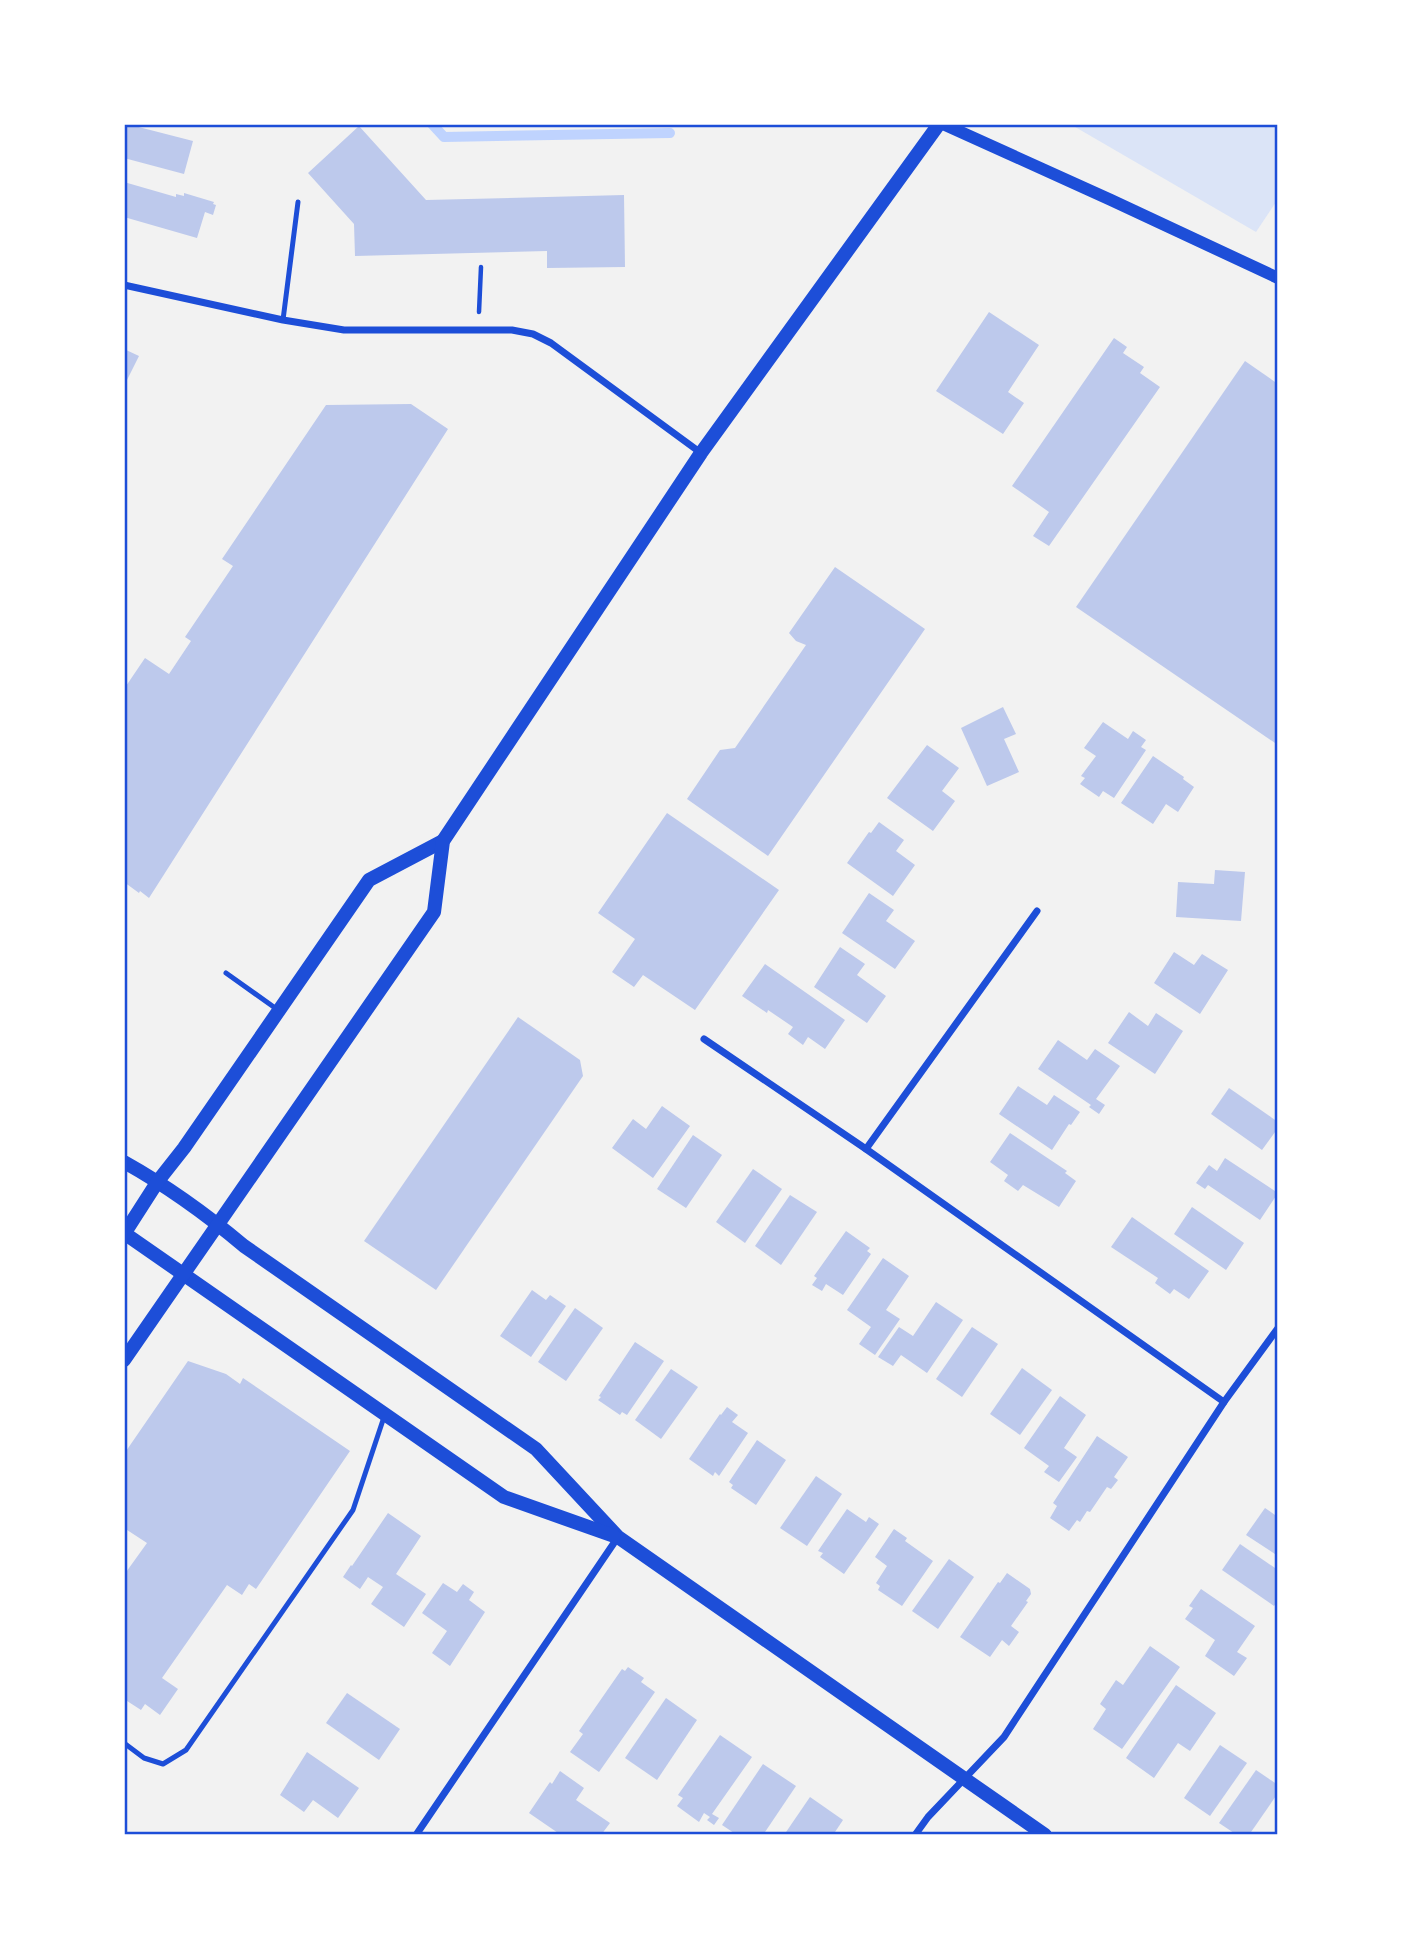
<svg xmlns="http://www.w3.org/2000/svg" width="1402" height="1959" viewBox="0 0 1402 1959" font-family="'Fira Sans',sans-serif">
<rect width="100%" height="100%" fill="#f2f2f2"/>
<polygon fill="#dbe4f7" points="1070,124 1278,124 1278,199 1256,232"/>
<g fill="none" stroke-linecap="round" stroke-linejoin="round">
<polyline stroke="#bfd3fe" stroke-width="10" points="432,124 444,137 670,133"/>
</g>
<g fill="#bdc9ec">
<polygon points="127,124 193,141 184,174 124,158 124,136"/>
<polygon points="359,126 426,200 624,195 625,267 547,268 547,251 355,256 354,224 308,173"/>
<polygon points="124,182 176,197 176,194 184,196 184,193 214,202 213,204 216,205 213,215 205,212 197,238 124,217"/>
<polygon points="989,312 1039,345 1008,392 1024,403 1003,434 936,391"/>
<polygon points="1114,338 1127,347 1123,353 1144,367 1140,373 1160,387 1049,546 1033,536 1049,512 1012,486"/>
<polygon points="124,349 139,356 124,386"/>
<polygon points="1245,361 1278,384 1278,745 1076,607"/>
<polygon points="411,404 448,429 149,898 140,891 139,893 124,882 124,689 145,658 169,674 191,641 185,637 233,566 222,559 326,405"/>
<polygon points="835,567 925,629 768,856 687,799 720,750 735,748 806,645 796,641 789,633"/>
<polygon points="1003,707 1016,734 1004,739 1019,772 987,786 961,728"/>
<polygon points="1103,722 1128,739 1133,731 1146,740 1141,747 1146,750 1114,798 1103,791 1099,797 1080,784 1085,778 1081,776 1096,756 1084,748"/>
<polygon points="927,745 959,768 942,791 955,801 933,831 887,798"/>
<polygon points="1153,756 1184,777 1183,779 1194,787 1178,812 1166,804 1153,824 1121,803"/>
<polygon points="667,813 779,890 695,1010 643,975 634,987 612,972 635,939 598,913"/>
<polygon points="879,822 904,840 896,851 915,865 893,896 847,863 869,832 871,833"/>
<polygon points="1215,870 1245,872 1241,921 1176,917 1178,882 1214,884"/>
<polygon points="869,893 894,910 886,921 915,941 895,969 842,933"/>
<polygon points="840,947 865,964 857,975 886,996 867,1023 814,987"/>
<polygon points="1174,952 1194,965 1202,954 1228,970 1200,1014 1154,983"/>
<polygon points="765,964 845,1020 825,1049 808,1037 803,1045 788,1034 793,1027 768,1010 767,1013 742,996"/>
<polygon points="1129,1012 1148,1026 1156,1013 1183,1031 1155,1074 1108,1043"/>
<polygon points="518,1017 580,1060 583,1076 436,1290 364,1241"/>
<polygon points="1058,1040 1087,1060 1095,1049 1120,1066 1096,1099 1105,1105 1099,1114 1089,1107 1091,1105 1038,1069"/>
<polygon points="1018,1086 1047,1105 1054,1095 1080,1112 1071,1125 1069,1124 1052,1150 999,1114"/>
<polygon points="1229,1088 1278,1122 1278,1128 1262,1150 1211,1114"/>
<polygon points="662,1106 690,1126 653,1178 612,1148 633,1119 646,1129"/>
<polygon points="1010,1133 1067,1171 1065,1173 1076,1181 1059,1207 1023,1185 1018,1191 1004,1181 1008,1175 990,1162"/>
<polygon points="693,1135 722,1155 686,1208 657,1189"/>
<polygon points="1225,1158 1278,1193 1260,1220 1208,1185 1205,1189 1196,1183 1209,1165 1217,1171"/>
<polygon points="753,1169 782,1189 745,1243 716,1222"/>
<polygon points="790,1195 817,1212 781,1265 755,1246"/>
<polygon points="1192,1207 1244,1243 1226,1270 1174,1234"/>
<polygon points="1132,1217 1209,1271 1189,1299 1174,1289 1170,1294 1155,1283 1158,1278 1111,1247"/>
<polygon points="846,1231 870,1248 867,1251 871,1254 843,1295 826,1284 822,1291 812,1285 817,1278 814,1276"/>
<polygon points="883,1258 909,1276 886,1310 900,1319 875,1355 859,1344 871,1327 847,1310"/>
<polygon points="532,1290 546,1300 550,1295 566,1306 531,1357 500,1336"/>
<polygon points="936,1302 963,1320 927,1373 901,1355 893,1366 878,1357 899,1327 913,1336"/>
<polygon points="575,1308 603,1328 566,1381 538,1362"/>
<polygon points="972,1327 998,1344 962,1397 936,1379"/>
<polygon points="635,1342 664,1361 627,1415 622,1412 620,1415 598,1400 601,1397 599,1396"/>
<polygon points="188,1361 226,1374 240,1384 243,1378 350,1451 256,1589 249,1584 242,1595 227,1585 162,1678 178,1689 160,1715 145,1704 141,1710 124,1699 124,1575 147,1543 124,1528 124,1454"/>
<polygon points="1022,1368 1052,1390 1020,1435 990,1414"/>
<polygon points="671,1369 698,1387 661,1439 635,1420"/>
<polygon points="1060,1396 1086,1415 1064,1448 1077,1457 1059,1482 1044,1472 1049,1466 1024,1448"/>
<polygon points="727,1407 738,1415 732,1422 748,1433 719,1476 715,1472 713,1476 689,1459 720,1414 721,1415"/>
<polygon points="1097,1436 1128,1457 1114,1477 1118,1480 1111,1489 1107,1487 1090,1512 1087,1511 1080,1522 1077,1520 1069,1531 1050,1518 1057,1506 1053,1503"/>
<polygon points="757,1440 786,1460 756,1505 731,1488 733,1485 729,1482"/>
<polygon points="816,1476 842,1494 807,1546 780,1528"/>
<polygon points="1265,1508 1278,1517 1278,1556 1246,1535"/>
<polygon points="847,1509 866,1522 869,1517 879,1524 844,1574 820,1557 823,1553 818,1551"/>
<polygon points="388,1513 421,1536 396,1574 426,1594 404,1627 371,1604 383,1587 368,1577 360,1589 343,1577 351,1565 352,1566"/>
<polygon points="894,1529 907,1538 905,1541 933,1561 902,1606 878,1590 880,1586 876,1583 887,1566 875,1557"/>
<polygon points="1240,1544 1278,1570 1278,1600 1274,1606 1222,1570"/>
<polygon points="949,1559 974,1577 938,1629 912,1611"/>
<polygon points="1007,1573 1030,1589 1031,1594 1026,1601 1028,1602 1011,1626 1019,1632 1009,1646 1002,1640 990,1657 960,1637 998,1582 1000,1583"/>
<polygon points="443,1583 457,1592 463,1584 474,1592 469,1600 485,1612 450,1666 432,1653 447,1631 422,1613"/>
<polygon points="1201,1589 1255,1626 1237,1652 1247,1658 1234,1676 1205,1656 1215,1640 1185,1619 1193,1608 1189,1606"/>
<polygon points="1150,1646 1180,1667 1122,1749 1093,1729 1106,1709 1100,1704 1116,1680 1123,1685"/>
<polygon points="628,1667 644,1678 641,1682 655,1692 599,1772 570,1752 583,1734 579,1731 622,1669 625,1671"/>
<polygon points="1176,1685 1216,1713 1190,1751 1178,1743 1154,1778 1126,1758"/>
<polygon points="347,1693 400,1729 379,1760 326,1723"/>
<polygon points="666,1698 697,1720 657,1780 625,1758"/>
<polygon points="720,1735 752,1757 712,1814 719,1818 714,1825 707,1820 710,1817 704,1813 699,1822 677,1806 683,1798 678,1795"/>
<polygon points="1220,1745 1247,1763 1210,1816 1184,1798"/>
<polygon points="307,1752 359,1788 338,1818 313,1800 304,1812 280,1795"/>
<polygon points="763,1764 796,1786 763,1835 737,1835 722,1825"/>
<polygon points="1256,1770 1278,1785 1278,1793 1249,1835 1237,1835 1219,1823"/>
<polygon points="560,1771 584,1788 576,1800 610,1823 601,1835 561,1835 529,1813 550,1782 552,1784"/>
<polygon points="810,1797 843,1820 833,1835 784,1835"/>
</g>
<g fill="none" stroke-linecap="round" stroke-linejoin="round">
<polyline stroke="#1d4ed8" stroke-width="4.5" points="479,312 481,267"/>
<g stroke="#1d4ed8" stroke-width="5">
<polyline points="283,320 298,202"/>
<polyline points="226,973 278,1010"/>
<polyline points="124,1743 144,1758 163,1764 186,1750 353,1510 384,1417"/>
</g>
<g stroke="#1d4ed8" stroke-width="7">
<polyline points="124,285 283,320 344,330 512,330 533,334 551,343 701,453"/>
<polyline points="704,1039 866,1149 1224,1402"/>
<polyline points="866,1149 1037,911"/>
<polyline points="416,1835 618,1537"/>
<polyline points="915,1835 928,1817 1004,1737 1224,1402 1278,1328"/>
</g>
<polyline stroke="#1d4ed8" stroke-width="12" points="943,124 1111,200 1278,278"/>
<g stroke="#1d4ed8" stroke-width="14">
<path d="M124 1162C167 1186 206 1214 244 1246L536 1449 618 1537 1045 1835"/>
<polyline points="124,1233 504,1497 614,1536"/>
<polyline points="124,1234 158,1181 184,1148 369,880 443,841"/>
<polyline points="124,1360 434,912 443,841 701,453 939,124"/>
</g>
</g>
<rect width="1402" height="1959" fill="none" stroke="#ffffff" stroke-width="252"/>
<rect x="126" y="126" width="1150" height="1707" fill="none" stroke="#1d4ed8" stroke-width="2.5"/>
</svg>
